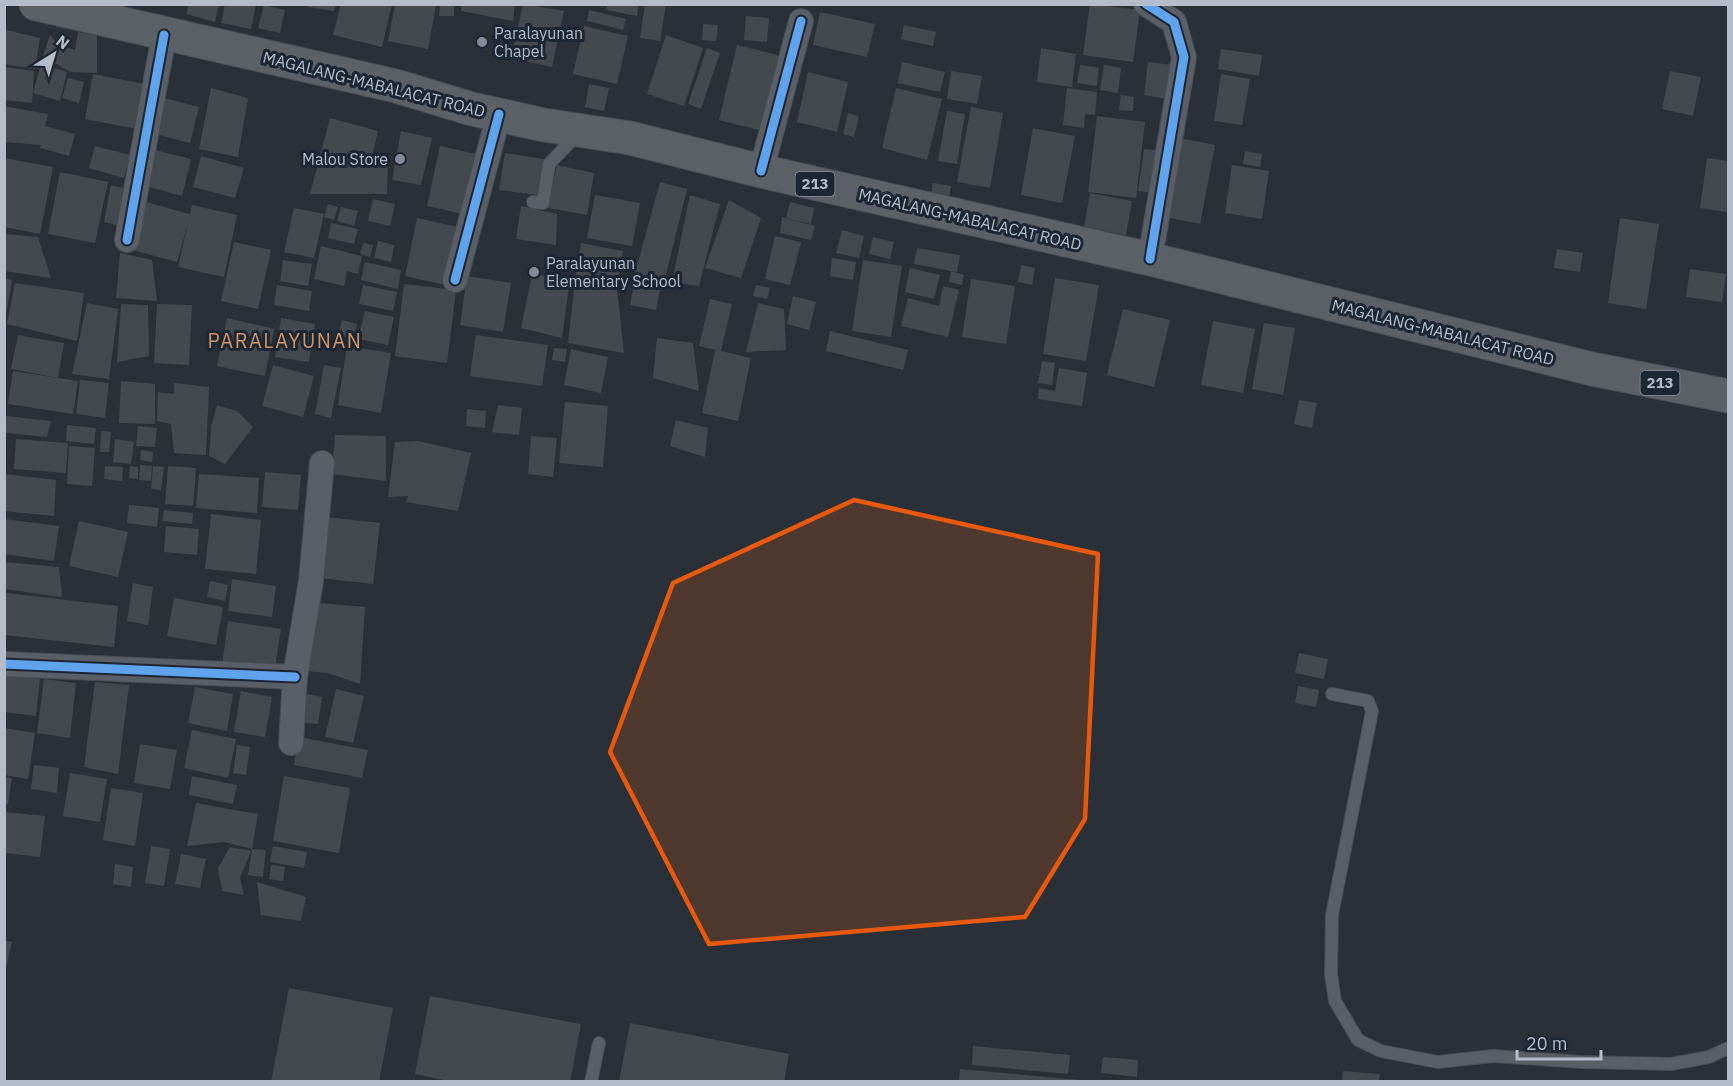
<svg xmlns="http://www.w3.org/2000/svg" width="1733" height="1086" viewBox="0 0 1733 1086" font-family="'IBM Plex Sans',sans-serif">
<rect width="100%" height="100%" fill="#2a3038"/>
<g fill="#444950">
<polygon points="189,4 219,4 215,22 186,14"/>
<polygon points="225,4 256,4 251,29 221,23"/>
<polygon points="308,4 336,4 334,11 308,7"/>
<polygon points="341,4 392,4 382,47 333,35"/>
<polygon points="395,4 436,6 428,49 388,41"/>
<polygon points="440,4 454,4 454,16 439,16"/>
<polygon points="462,4 515,4 513,21 461,11"/>
<polygon points="523,4 564,11 552,67 511,58"/>
<polygon points="607,4 639,4 637,16 606,10"/>
<polygon points="645,4 666,4 660,41 640,38"/>
<polygon points="1090,4 1140,10 1133,62 1083,55"/>
<polygon points="264,5 285,10 280,33 258,28"/>
<polygon points="589,10 626,19 623,30 587,21"/>
<polygon points="820,12 875,24 867,57 813,45"/>
<polygon points="746,16 769,18 767,42 744,40"/>
<polygon points="703,24 718,25 716,41 702,40"/>
<polygon points="904,25 936,32 933,46 901,39"/>
<polygon points="584,26 628,36 617,84 573,74"/>
<polygon points="6,30 40,38 35,69 4,64"/>
<polygon points="78,32 97,35 97,73 70,72 43,56 50,35 58,45 75,50"/>
<polygon points="666,35 703,48 684,106 647,94"/>
<polygon points="737,45 785,57 767,132 719,120"/>
<polygon points="707,48 720,53 701,109 688,104"/>
<polygon points="1041,48 1076,54 1072,87 1037,82"/>
<polygon points="1221,49 1262,55 1259,76 1218,69"/>
<polygon points="902,62 945,72 940,92 898,83"/>
<polygon points="1148,62 1173,65 1168,99 1144,95"/>
<polygon points="41,64 67,72 60,101 33,93"/>
<polygon points="1080,65 1099,68 1097,86 1077,83"/>
<polygon points="1104,65 1121,68 1118,93 1100,90"/>
<polygon points="4,67 34,71 32,103 4,100"/>
<polygon points="951,71 982,76 977,104 947,99"/>
<polygon points="1670,71 1701,77 1693,116 1662,109"/>
<polygon points="808,72 848,82 837,132 797,122"/>
<polygon points="93,74 145,84 137,129 85,119"/>
<polygon points="1221,74 1250,79 1242,125 1214,121"/>
<polygon points="68,78 84,82 79,103 62,98"/>
<polygon points="589,84 609,88 604,111 585,107"/>
<polygon points="211,88 248,98 238,157 199,149"/>
<polygon points="896,88 942,99 927,160 882,148"/>
<polygon points="1067,88 1097,92 1095,115 1085,114 1084,128 1063,125"/>
<polygon points="1121,95 1134,97 1133,111 1119,110"/>
<polygon points="157,96 199,107 190,143 148,132"/>
<polygon points="4,106 48,114 45,126 75,134 69,156 40,148 41,145 4,142"/>
<polygon points="971,107 1003,113 990,188 957,182"/>
<polygon points="947,111 965,114 957,164 938,161"/>
<polygon points="848,113 859,116 854,137 843,134"/>
<polygon points="1097,116 1145,122 1136,198 1088,192"/>
<polygon points="330,118 378,131 372,156 388,160 387,194 310,194"/>
<polygon points="1033,128 1075,136 1062,203 1021,195"/>
<polygon points="401,131 432,138 421,185 392,180"/>
<polygon points="1175,137 1215,145 1200,224 1160,216"/>
<polygon points="95,146 130,155 124,178 89,168"/>
<polygon points="440,146 476,154 463,214 427,206"/>
<polygon points="151,149 191,159 182,196 142,185"/>
<polygon points="1144,149 1158,150 1153,193 1138,191"/>
<polygon points="1245,151 1262,154 1260,167 1243,164"/>
<polygon points="505,153 544,159 538,195 499,190"/>
<polygon points="201,156 244,168 235,198 193,187"/>
<polygon points="4,158 53,167 40,234 4,227"/>
<polygon points="1707,158 1728,161 1728,212 1700,208"/>
<polygon points="557,165 594,173 587,215 548,208"/>
<polygon points="1232,165 1269,171 1262,219 1225,213"/>
<polygon points="60,172 108,182 95,243 48,234"/>
<polygon points="660,182 687,189 665,279 634,277"/>
<polygon points="933,183 951,186 949,197 931,194"/>
<polygon points="111,185 127,189 118,234 116,225 104,222"/>
<polygon points="1090,193 1132,201 1126,235 1084,227"/>
<polygon points="595,195 640,203 632,246 587,238"/>
<polygon points="690,195 720,204 699,286 672,282"/>
<polygon points="373,199 395,204 390,226 368,221"/>
<polygon points="729,200 761,218 741,278 705,268"/>
<polygon points="142,201 190,214 192,205 237,215 224,277 178,267 188,223 177,262 129,249"/>
<polygon points="790,202 814,208 811,224 786,218"/>
<polygon points="328,204 338,207 334,220 324,217"/>
<polygon points="521,206 557,214 556,245 516,239"/>
<polygon points="341,207 358,211 354,226 337,221"/>
<polygon points="294,208 324,214 314,258 284,252"/>
<polygon points="782,217 815,226 811,240 780,233"/>
<polygon points="417,218 458,227 445,285 405,276"/>
<polygon points="1620,218 1659,224 1646,309 1608,303"/>
<polygon points="331,223 358,229 354,244 328,238"/>
<polygon points="842,230 864,236 859,258 836,253"/>
<polygon points="4,234 38,237 51,278 4,271"/>
<polygon points="775,236 801,242 790,285 765,279"/>
<polygon points="873,237 894,242 890,259 869,254"/>
<polygon points="378,241 394,245 391,262 374,258"/>
<polygon points="234,242 271,250 258,309 221,301"/>
<polygon points="363,243 373,245 370,257 360,254"/>
<polygon points="581,243 623,251 617,286 575,278"/>
<polygon points="321,246 362,256 358,274 347,271 344,286 314,279"/>
<polygon points="917,248 960,255 957,272 914,264"/>
<polygon points="1557,249 1583,253 1580,272 1554,268"/>
<polygon points="120,253 152,260 157,301 116,298"/>
<polygon points="832,258 856,262 853,280 830,276"/>
<polygon points="283,260 312,264 308,286 280,281"/>
<polygon points="863,260 902,266 891,337 852,331"/>
<polygon points="365,262 401,270 398,289 361,280"/>
<polygon points="1021,265 1035,268 1032,285 1018,282"/>
<polygon points="910,268 940,275 934,299 905,292"/>
<polygon points="1690,269 1726,274 1722,302 1686,297"/>
<polygon points="951,271 964,275 962,285 949,282"/>
<polygon points="532,274 570,279 562,338 521,328"/>
<polygon points="467,276 511,283 503,332 460,325"/>
<polygon points="4,278 12,280 6,314 4,314"/>
<polygon points="1055,278 1099,285 1086,361 1043,354"/>
<polygon points="971,279 1015,286 1006,344 962,337"/>
<polygon points="575,281 617,289 624,353 568,343"/>
<polygon points="15,283 84,293 77,341 7,324"/>
<polygon points="404,284 456,290 447,363 395,356"/>
<polygon points="277,285 312,291 309,311 274,305"/>
<polygon points="363,285 397,292 393,311 359,304"/>
<polygon points="634,285 660,290 656,310 630,305"/>
<polygon points="756,285 770,288 767,299 753,296"/>
<polygon points="943,286 959,290 948,337 901,326 908,298 939,306"/>
<polygon points="793,296 816,302 809,330 787,324"/>
<polygon points="710,299 732,304 721,351 751,358 738,421 702,413 715,350 699,346"/>
<polygon points="87,303 118,309 109,379 72,374"/>
<polygon points="758,303 784,309 786,350 746,352"/>
<polygon points="121,304 148,305 149,356 117,362"/>
<polygon points="157,304 192,305 189,365 154,363"/>
<polygon points="1123,309 1170,320 1154,387 1107,375"/>
<polygon points="365,311 394,317 388,345 358,339"/>
<polygon points="227,318 274,329 265,376 217,366"/>
<polygon points="281,318 315,324 309,362 275,357"/>
<polygon points="342,320 357,324 354,339 338,336"/>
<polygon points="1213,321 1255,329 1243,393 1201,385"/>
<polygon points="1264,323 1295,328 1283,395 1252,389"/>
<polygon points="830,331 908,350 903,370 826,351"/>
<polygon points="18,335 64,343 58,378 11,369"/>
<polygon points="476,335 548,345 542,386 470,376"/>
<polygon points="657,338 693,343 699,391 653,378"/>
<polygon points="347,346 391,353 381,413 338,405"/>
<polygon points="554,348 567,349 565,362 552,360"/>
<polygon points="571,349 608,357 601,393 564,385"/>
<polygon points="1042,361 1055,363 1052,385 1038,383"/>
<polygon points="273,365 314,376 303,417 262,406"/>
<polygon points="324,365 341,368 331,418 315,414"/>
<polygon points="1059,368 1087,373 1082,406 1038,399 1039,388 1055,391"/>
<polygon points="13,371 78,381 73,414 8,404"/>
<polygon points="80,380 109,383 105,418 76,414"/>
<polygon points="121,381 155,384 155,424 119,423"/>
<polygon points="174,383 209,387 206,455 174,453 171,424 157,421 158,392 174,394"/>
<polygon points="1299,400 1317,403 1312,428 1294,424"/>
<polygon points="565,402 608,406 603,467 559,463"/>
<polygon points="217,405 237,411 253,427 225,464 209,456 211,427"/>
<polygon points="498,405 522,408 519,435 492,432"/>
<polygon points="467,409 486,411 485,428 466,426"/>
<polygon points="6,416 51,421 47,437 6,433"/>
<polygon points="676,420 708,428 705,457 670,446"/>
<polygon points="67,425 96,428 94,444 66,441"/>
<polygon points="138,426 157,428 155,447 136,446"/>
<polygon points="101,431 111,432 109,452 100,452"/>
<polygon points="335,435 386,436 386,481 332,474"/>
<polygon points="531,436 557,438 553,477 528,474"/>
<polygon points="16,439 68,443 66,473 14,469"/>
<polygon points="115,439 134,442 131,464 113,462"/>
<polygon points="418,441 471,453 458,511 406,502 408,496 388,497 395,442"/>
<polygon points="69,446 95,448 92,486 67,484"/>
<polygon points="141,450 153,452 152,462 140,460"/>
<polygon points="140,465 152,466 151,481 139,480"/>
<polygon points="105,466 123,467 122,481 104,479"/>
<polygon points="130,466 138,467 138,479 129,478"/>
<polygon points="153,466 164,467 161,490 151,489"/>
<polygon points="168,466 196,468 193,506 165,504"/>
<polygon points="265,472 301,475 298,510 262,507"/>
<polygon points="4,474 56,480 54,516 4,511"/>
<polygon points="199,474 259,478 257,513 196,508"/>
<polygon points="129,505 159,508 157,527 127,523"/>
<polygon points="164,510 193,513 192,524 163,521"/>
<polygon points="211,514 261,520 256,574 205,569"/>
<polygon points="326,517 380,523 373,584 320,578"/>
<polygon points="4,519 59,526 54,561 4,554"/>
<polygon points="79,521 128,532 118,577 69,566"/>
<polygon points="166,526 199,529 197,555 164,552"/>
<polygon points="4,562 59,567 62,597 4,589"/>
<polygon points="232,579 276,586 272,617 228,611"/>
<polygon points="210,581 228,585 225,601 207,597"/>
<polygon points="133,583 153,587 148,625 127,621"/>
<polygon points="6,593 118,606 114,647 4,635"/>
<polygon points="174,598 223,607 216,645 167,636"/>
<polygon points="320,603 365,607 360,684 328,673 305,671"/>
<polygon points="228,621 281,629 274,674 222,666"/>
<polygon points="1299,653 1328,659 1324,679 1295,673"/>
<polygon points="4,675 40,679 36,716 4,712"/>
<polygon points="44,679 76,683 70,738 37,733"/>
<polygon points="95,682 129,685 118,774 84,767"/>
<polygon points="1298,686 1319,690 1316,707 1295,703"/>
<polygon points="195,687 233,694 227,731 188,723"/>
<polygon points="336,689 364,696 353,743 325,737"/>
<polygon points="241,691 272,697 265,737 234,732"/>
<polygon points="303,693 322,697 318,724 302,723"/>
<polygon points="4,728 35,733 28,779 4,775"/>
<polygon points="192,730 236,739 228,778 184,768"/>
<polygon points="299,737 368,750 362,778 294,765"/>
<polygon points="140,744 177,750 170,789 134,783"/>
<polygon points="237,745 250,747 246,775 233,773"/>
<polygon points="34,765 59,768 57,793 31,789"/>
<polygon points="70,773 107,779 100,822 63,816"/>
<polygon points="192,776 237,785 233,804 189,795"/>
<polygon points="284,776 350,788 339,853 273,841"/>
<polygon points="4,777 12,778 8,804 4,804"/>
<polygon points="111,788 143,793 135,846 103,840"/>
<polygon points="196,803 258,814 252,849 224,842 187,846"/>
<polygon points="5,812 45,816 40,857 5,853"/>
<polygon points="151,846 170,849 164,886 145,883"/>
<polygon points="273,846 307,852 304,868 270,862"/>
<polygon points="230,847 251,851 240,878 244,895 222,891 218,868"/>
<polygon points="252,849 266,850 263,877 248,875"/>
<polygon points="181,854 206,859 200,888 175,884"/>
<polygon points="115,864 133,867 131,887 113,884"/>
<polygon points="271,865 285,867 283,881 269,879"/>
<polygon points="257,882 306,897 301,921 261,915"/>
<polygon points="4,940 12,942 5,972 4,972"/>
<polygon points="289,988 393,1008 379,1082 271,1082"/>
<polygon points="430,996 581,1024 570,1082 453,1082 415,1074"/>
<polygon points="630,1023 789,1054 784,1082 619,1082"/>
<polygon points="973,1046 1070,1055 1068,1074 972,1065"/>
<polygon points="1103,1057 1138,1060 1137,1077 1101,1073"/>
<polygon points="960,1069 1080,1080 1080,1082 959,1082"/>
<polygon points="1343,1071 1380,1074 1379,1082 1342,1082"/>
</g>
<g fill="none" stroke-linecap="round" stroke-linejoin="round">
<g stroke="#484c53" stroke-width="14">
<g id="lane">
<polyline points="533,202 543,203 549,164 578,134"/>
<polyline points="1332,694 1368,701 1372,711 1332,915 1331,974 1335,1001 1358,1040 1381,1051 1438,1062 1493,1056 1582,1062 1671,1064 1709,1057 1728,1048"/>
<polyline points="591,1082 599,1043"/>
</g>
</g>
<g stroke="#484c53" stroke-width="26">
<g id="street">
<polyline points="1146,4 1174,22 1184,57 1150,259"/>
<polyline points="761,171 801,21"/>
<polyline points="127,240 164,35"/>
<polyline points="455,280 499,114"/>
<polyline points="4,664 295,677"/>
<polyline points="291,743 295,677 311,581 322,463"/>
</g>
</g>
<g stroke="#484c55" stroke-width="35">
<polyline id="primary" points="36,4 396,86 472,109 544,125 630,138 761,171 1150,259 1592,369 1728,396"/>
</g>
<use href="#lane" stroke="#5a5e66" stroke-width="12"/>
<use href="#street" stroke="#5a5e66" stroke-width="24"/>
<use href="#primary" stroke="#5c6168" stroke-width="33"/>
<g stroke="#1d2633" stroke-width="13">
<g id="cycleway">
<polyline points="1146,4 1174,22 1184,57 1150,259"/>
<polyline points="761,171 801,21"/>
<polyline points="127,240 164,35"/>
<polyline points="455,280 499,114"/>
<polyline points="4,664 295,677"/>
</g>
</g>
<use href="#cycleway" stroke="#60a3ed" stroke-width="9"/>
</g>
<path fill="#e8590c" fill-opacity="0.2" stroke="#e8590c" stroke-width="4.5" stroke-linejoin="round" d="M854 500 1098 554 1085 819 1025 917 709 944 610 752 673 583Z"/>
<g fill="#848b96" stroke="#1d2633" stroke-width="2">
<circle cx="482" cy="42" r="6"/>
<circle cx="400" cy="159" r="6"/>
<circle cx="534" cy="272" r="6"/>
</g>
<g text-anchor="middle" stroke-width="6" stroke-linejoin="round" paint-order="stroke">
<g fill="#1d2633" stroke="#878f9c" stroke-width="1.5">
<rect x="795.5" y="172" width="39" height="24" rx="4.5"/>
<rect x="1640.5" y="371" width="39" height="24" rx="4.5"/>
</g>
<g font-size="15" font-weight="bold" fill="#b4bcc9">
<text x="815" y="189">213</text>
<text x="1660" y="388">213</text>
</g>
<g font-size="16" fill="#b4bcc9" stroke="#1d2633" text-anchor="start">
<text x="494" y="39">Paralayunan<tspan x="494" dy="18">Chapel</tspan></text>
<text x="388" y="165" text-anchor="end">Malou Store</text>
<text x="546" y="269">Paralayunan<tspan x="546" dy="18">Elementary School</tspan></text>
</g>
<g font-size="16" fill="#b4bcc9" stroke="#1d2633">
<text transform="translate(374 84) rotate(14)" y="6">MAGALANG-MABALACAT ROAD</text>
<text transform="translate(970 219) rotate(13)" y="6">MAGALANG-MABALACAT ROAD</text>
<text transform="translate(1443 332) rotate(14)" y="6">MAGALANG-MABALACAT ROAD</text>
</g>
<g font-size="20" letter-spacing="1.5" fill="#d59563" stroke="#1d2633">
<text x="285" y="348">PARALAYUNAN</text>
</g>
</g>
<rect width="1733" height="1086" fill="none" stroke="#b4bcc9" stroke-width="12"/>
<g transform="translate(54 54) rotate(37)" stroke="#1d2633" stroke-width="4.5" paint-order="stroke">
<path d="M0-4.5L10 22L0 15L-10 22Z" fill="#b4bcc9"/>
<text y="-9" font-size="16" font-weight="bold" text-anchor="middle" fill="#b4bcc9">N</text>
</g>
<path d="M1517 1050v9h84v-9" fill="none" stroke="#b4bcc9" stroke-width="3"/>
<text x="1526" y="1050" font-size="18" fill="#b4bcc9" stroke="#1d2633" stroke-width="4.5" paint-order="stroke">20 m</text>
</svg>
